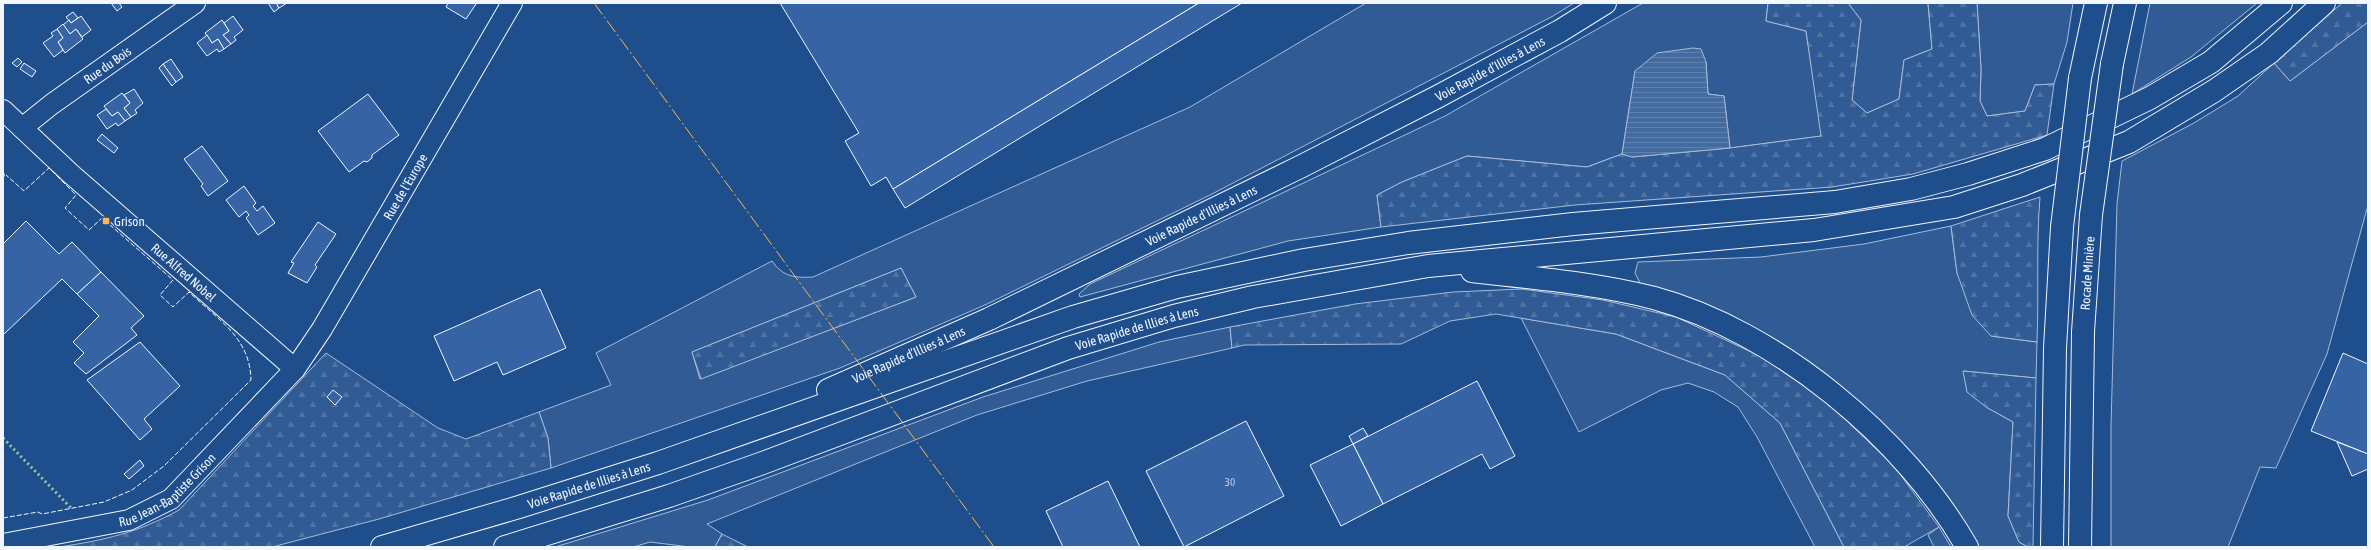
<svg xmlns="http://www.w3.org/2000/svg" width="2371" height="550" viewBox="0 0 2371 550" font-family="'Asap Condensed',sans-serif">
<defs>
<pattern id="forest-firs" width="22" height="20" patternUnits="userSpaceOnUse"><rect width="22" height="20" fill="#305b95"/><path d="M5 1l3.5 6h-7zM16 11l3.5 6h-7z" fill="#4e73a5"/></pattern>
<pattern id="water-rules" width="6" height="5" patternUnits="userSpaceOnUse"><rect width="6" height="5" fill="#446ba0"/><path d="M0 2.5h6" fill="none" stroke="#5f81ae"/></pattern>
</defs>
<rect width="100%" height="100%" fill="#1f4e8c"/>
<g fill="#305b95" stroke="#a8bbd7" fill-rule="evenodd">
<path d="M1366 3H1574L1553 16 1212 194 987 304 840 368 551 468 548 438 539 412 611 385 596 353 772 261C783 277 795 278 813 277L1190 107ZM901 268 916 297 700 379 692 352Z"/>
<polygon points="1643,3 1768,3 1766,21 1806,31 1822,136 1730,148 1724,96 1708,94 1706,62 1635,71 1622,154 1587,167 1467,156 1402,182 1377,195 1381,227 1288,241 1080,297 1079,294 1090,284 1445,116"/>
<polygon points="1848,3 1928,3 1932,49 1904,60 1899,99 1867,113 1852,100 1861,20"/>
<polygon points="1977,3 2073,3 2067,42 2054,84 2035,85 2025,111 1987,116 1980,101 1981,69"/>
<polygon points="2150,3 2257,3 2191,57 2132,94"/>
<polygon points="2368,22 2368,205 2327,354 2276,468 2260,467 2228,547 2111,547 2111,426 2117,204 2122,161 2194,123 2238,96 2274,63 2290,81"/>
<polygon points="1951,226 1957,273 1991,336 2037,342 2036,378 1964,371 1986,407 2013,422 2008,516 2019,542 2028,547 1976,547 1887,429 1642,287 1635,273 1638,262 1761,257 1864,244"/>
<polygon points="1521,318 1616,334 1725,375 1780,423 1844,547 1815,547 1757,437 1738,407 1714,392 1688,383 1661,390 1579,432"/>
<polygon points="1230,327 1232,348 1087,381 977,415 707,524 722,534 715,547 690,547 650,542 633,547 555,547 708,500 983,397 1159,342"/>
<polygon points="1939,527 1951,547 1934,547 1928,535"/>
</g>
<g fill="url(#forest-firs)" stroke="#a8bbd7">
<polygon points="1768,3 1848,3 1861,20 1852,100 1867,113 1899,99 1904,60 1932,49 1928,3 1977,3 1981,69 1980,101 1987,116 2025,111 2035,85 2054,84 2047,135 1913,174 1832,187 1575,205 1381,227 1377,195 1402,182 1467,156 1587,167 1622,154 1632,157 1730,148 1821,136 1806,31 1766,21"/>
<polygon points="2342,3 2368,3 2368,22 2290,81 2274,63"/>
<path d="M2040 197C2036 245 2039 293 2037 342L1991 336 1972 315 1957 273 1951 226Z"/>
<polygon points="901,268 916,297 701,379 692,352"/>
<polygon points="1522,289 1603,300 1676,317 1760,356 1825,400 1894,466 1939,527 1904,547 1844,547 1780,423 1725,375 1616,334 1496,314 1450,321 1401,344 1244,345 1232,348 1230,327 1355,304 1453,292"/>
<path d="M326 353 438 428 466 439 539 412 548 438 551 468 379 519 272 547H59C105 540 137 533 179 510Z"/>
<polygon points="1963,371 2036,378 2033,547 2028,547 2019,542 2008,516 2013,422 1986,407 1967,392"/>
<polygon points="722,534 748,547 715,547"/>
</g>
<polygon fill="url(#water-rules)" stroke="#a8bbd7" points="1693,48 1701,49 1706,62 1708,94 1724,96 1730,148 1632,157 1622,154 1635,71 1657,53"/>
<g fill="#3563a3" stroke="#f2f6ff">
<polygon points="111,3 119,3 122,7 117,11"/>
<polygon points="268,3 276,3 279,8 274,12"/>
<polygon points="276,3 287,3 279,8"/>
<polygon points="448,3 475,3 476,4 466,19 446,7"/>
<polygon points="780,3 1199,3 893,189 886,177 871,186 845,141 859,133"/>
<polygon points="1199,3 1242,3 905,208 893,189"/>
<polygon points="73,12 78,18 71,23 66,17"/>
<polygon points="81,16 91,30 82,37 76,29 70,34 63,25 69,20 71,23"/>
<polygon points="233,16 243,30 234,37 236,40 231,44 223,35 229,31 224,23"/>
<polygon points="222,20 229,31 223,35 231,44 224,49 218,39 212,43 205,33"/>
<polygon points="63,24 70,34 76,29 83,39 65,53 58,42 63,38 57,29"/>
<polygon points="57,29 63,38 58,42 63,50 54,57 43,43 53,36 51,33"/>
<polygon points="207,35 212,43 218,39 224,49 219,52 217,49 207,56 197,43"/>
<polygon points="18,58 22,62 17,67 12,63"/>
<polygon points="171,59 183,77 176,82 163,64"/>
<polygon points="24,63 36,71 32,77 20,69"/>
<polygon points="163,64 176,82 172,86 159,68"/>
<polygon points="134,89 143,103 135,110 137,113 131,117 124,108 130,103 124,95"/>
<polygon points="122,93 130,103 124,108 131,117 125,121 118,112 112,116 104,106"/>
<polygon points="368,94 399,135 372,155 372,158 367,162 364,161 349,172 318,131"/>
<polygon points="106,109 112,116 118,112 125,121 118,126 116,123 107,129 97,115"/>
<polygon points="102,134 118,148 114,153 97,140"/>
<polygon points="202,146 228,181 208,196 201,186 203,184 184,159"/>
<polygon points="244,186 256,203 253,206 257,211 263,206 275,223 258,235 246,218 249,215 246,211 239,217 226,200"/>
<polygon points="26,221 59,254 72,242 101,272 77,294 62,279 3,335 3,244"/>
<polygon points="318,222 336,234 315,265 317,267 307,283 288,273 294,263 291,262"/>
<polygon points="101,272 144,316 131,328 137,335 86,374 74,363 84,353 73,342 99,316 77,294"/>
<polygon points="540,289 566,348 503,375 497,362 454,381 434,336"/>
<polygon points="140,342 180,386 144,419 152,429 140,440 87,380"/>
<polygon points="2343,353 2368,364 2368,454 2311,431"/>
<polygon points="1477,381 1515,456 1490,469 1482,454 1383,504 1353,444"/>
<polygon points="333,390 342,397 335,405 327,397"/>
<polygon points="1246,421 1284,496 1184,547 1146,471"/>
<polygon points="1363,428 1368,436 1353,444 1349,436"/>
<polygon points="2337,442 2368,454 2368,469 2352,476"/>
<polygon points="1353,444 1383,504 1341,526 1310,465"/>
<polygon points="140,460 144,466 129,479 124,474"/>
<polygon points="1108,481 1140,547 1063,547 1046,511"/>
</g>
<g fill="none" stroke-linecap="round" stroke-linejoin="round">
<g stroke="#f2f6ff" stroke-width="22">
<g id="minor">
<path id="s1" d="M3 110 71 174 295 369"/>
<path id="s2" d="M22 128 52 104 195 3"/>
<path id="s3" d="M3 544 129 520 171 499 295 369 322 329 512 3"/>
</g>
</g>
<g stroke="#f2f6ff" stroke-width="24">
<g id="highway">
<polyline points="2112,64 2125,3"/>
<polyline points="2080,78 2096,3"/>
<path d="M1472 271C1533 278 1595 283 1654 298 1776 331 1905 438 1967 547"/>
<path id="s4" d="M828 390 989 319 1302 166 1437 97 1560 31 1605 3"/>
<path id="s5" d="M382 547 519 507 658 463 1073 317 1177 287 1304 260 1408 243 1573 224 1835 202 1911 189 1968 174 2045 149 2150 98 2211 62 2281 3"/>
<path id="s6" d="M505 547 669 496 760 464 1068 348 1174 316 1253 297 1428 266 1814 230 1954 207 2022 185 2129 142 2214 91 2269 53 2324 3"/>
<polyline points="2052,547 2055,348 2062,227"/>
<path id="s7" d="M2080 547 2083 332 2091 215"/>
</g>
</g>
<use href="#minor" stroke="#1f4e8c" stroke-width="20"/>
<use href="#highway" stroke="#1f4e8c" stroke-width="22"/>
<g stroke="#f2f6ff" stroke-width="24" stroke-linecap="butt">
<g id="highway-bridge">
<polyline points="2091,215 2112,64"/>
<polyline points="2062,227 2080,78"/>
</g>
</g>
<use href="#highway-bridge" stroke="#1f4e8c" stroke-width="22"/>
<g stroke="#97c8a6" stroke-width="3" stroke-dasharray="2 3" stroke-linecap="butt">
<polyline points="3,175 6,175"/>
<polyline points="3,438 71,508"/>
</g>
<path stroke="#f2f6ff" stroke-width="1" stroke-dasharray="5 2" stroke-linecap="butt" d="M3 518 38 512 42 514 104 502 132 490 164 466 251 380C250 337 218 320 189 292L173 307 160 295 173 280 102 218 89 230 65 208 76 195 49 168 24 191 6 175"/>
<polyline stroke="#ffb74d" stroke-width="1" stroke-dasharray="14 3 2 3" stroke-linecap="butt" points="594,3 994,547"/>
</g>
<rect fill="#ffb74d" stroke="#1f4e8c" stroke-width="1.5" x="102" y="217" width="8" height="8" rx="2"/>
<g text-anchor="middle" stroke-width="3" stroke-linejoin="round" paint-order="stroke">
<g font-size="11" fill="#c3d1e8">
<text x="1230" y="486">30</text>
</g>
<g font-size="13" fill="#f2f6ff" stroke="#1f4e8c">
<text dy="5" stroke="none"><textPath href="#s2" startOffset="106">Rue du Bois</textPath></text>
<text dy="5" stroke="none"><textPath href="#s4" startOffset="736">Voie Rapide d’Illies à Lens</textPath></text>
<text dy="5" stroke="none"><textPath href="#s3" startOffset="568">Rue de l'Europe</textPath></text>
<text dy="5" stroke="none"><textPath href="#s4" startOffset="412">Voie Rapide d’Illies à Lens</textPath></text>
<text dy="5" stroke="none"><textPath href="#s1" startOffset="243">Rue Alfred Nobel</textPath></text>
<text dy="5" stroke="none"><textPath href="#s7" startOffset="274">Rocade Minière</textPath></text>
<text dy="5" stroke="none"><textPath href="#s6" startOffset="669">Voie Rapide de Illies à Lens</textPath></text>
<text dy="5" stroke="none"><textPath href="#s4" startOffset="88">Voie Rapide d’Illies à Lens</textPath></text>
<text dy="5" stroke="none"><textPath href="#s5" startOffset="216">Voie Rapide de Illies à Lens</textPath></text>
<text dy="5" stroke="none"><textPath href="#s3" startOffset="177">Rue Jean-Baptiste Grison</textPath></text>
</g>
<g font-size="13" fill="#f2f6ff" stroke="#1f4e8c" text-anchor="start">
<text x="114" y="226">Grison</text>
</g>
</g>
<rect width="2371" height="550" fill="none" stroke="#f2f6ff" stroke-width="8"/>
</svg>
